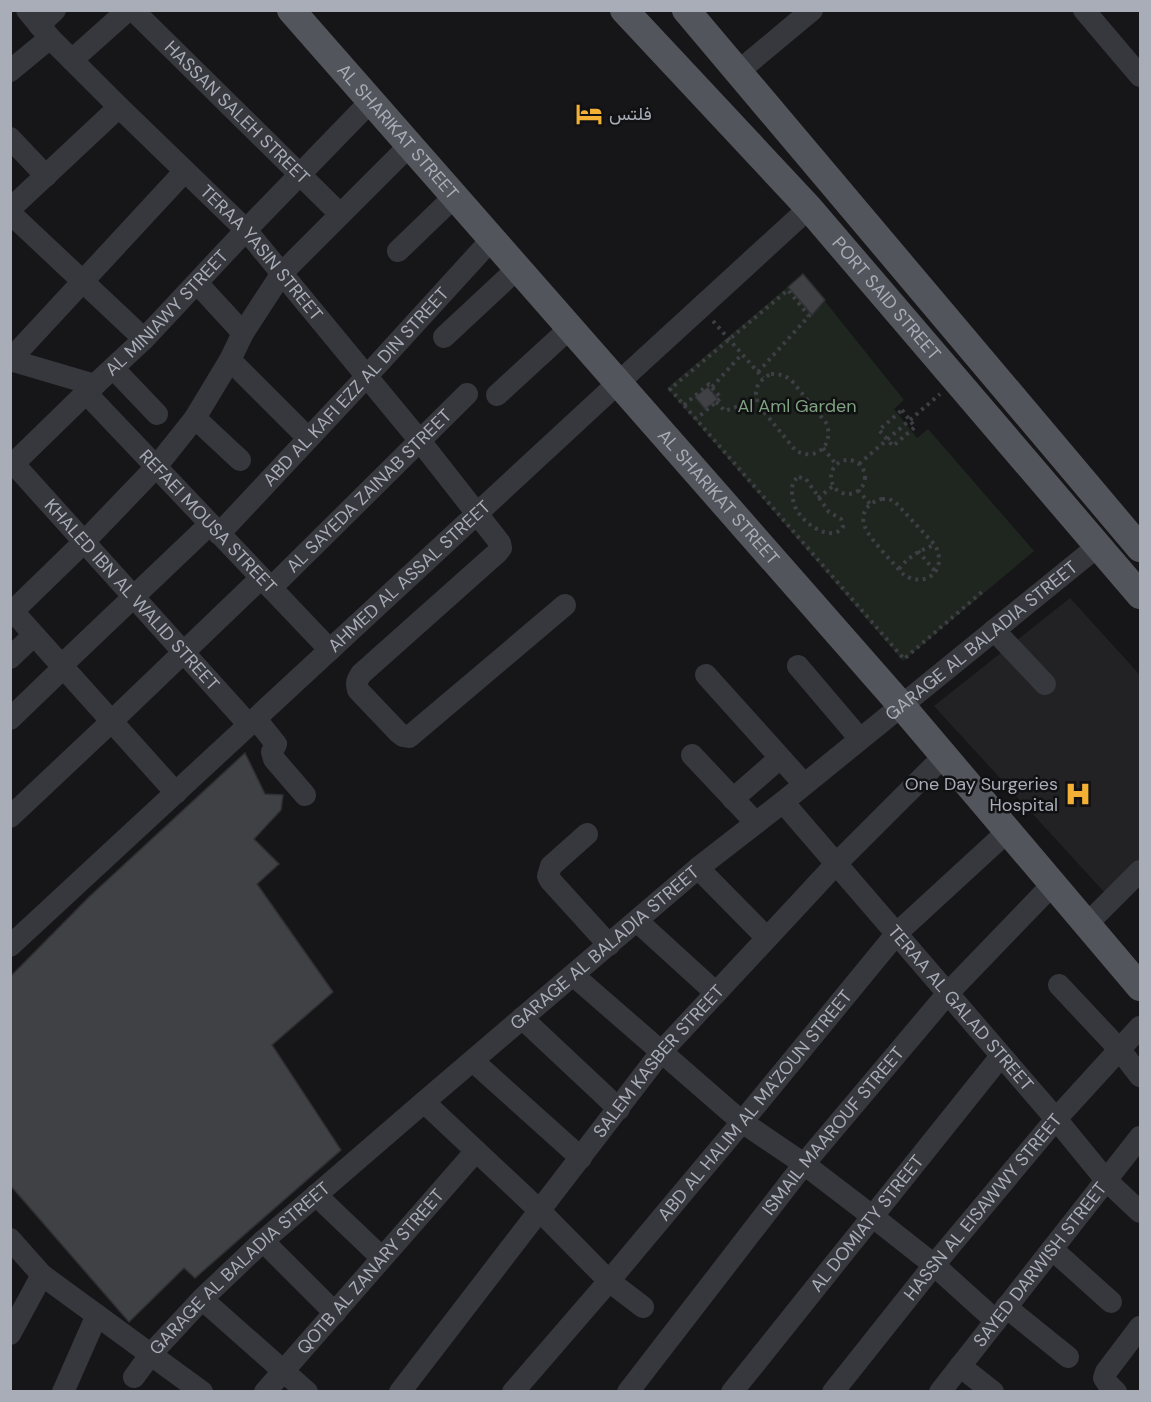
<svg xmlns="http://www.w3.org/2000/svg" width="1151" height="1402" viewBox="0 0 1151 1402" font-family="'DM Sans',Vazirmatn,sans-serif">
<rect width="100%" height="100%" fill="#161618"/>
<polygon fill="#222225" points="1070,598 1140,675 1140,883 1116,905 934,706"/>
<polygon fill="#1e261f" points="803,274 904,400 894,409 917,438 928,429 1034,551 903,661 667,388"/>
<g fill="#404145" stroke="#303034" stroke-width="1.5">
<polygon points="803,274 825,300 812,315 788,287"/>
<polygon points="708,387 718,399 705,409 695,397"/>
<polygon points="245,753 265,794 283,795 281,810 254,839 279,864 257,884 333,992 272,1045 341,1150 195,1278 184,1268 129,1322 10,1185 10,977 89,897"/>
</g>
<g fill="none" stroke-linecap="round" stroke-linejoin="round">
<g stroke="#3d3f44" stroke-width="4" stroke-dasharray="3 4.5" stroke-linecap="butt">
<polyline points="713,321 763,378"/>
<polyline points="758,372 809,316 788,290 670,389 904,659 983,591"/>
<path d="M771 374C780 374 785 375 792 381L827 424C833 446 817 461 796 451L760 407C752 393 756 381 771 374Z"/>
<polyline points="712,387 742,354"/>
<polyline points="716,402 725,411 756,400"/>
<polyline points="684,405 709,384 721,398 696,419"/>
<polygon points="902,410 915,427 893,446 879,430"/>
<polyline points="823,448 836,464"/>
<circle cx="848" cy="477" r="17"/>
<polyline points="859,464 940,394"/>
<path d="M799 477 806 479 829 512 841 519 843 527C831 543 805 524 798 512 794 507 793 500 792 494 792 485 792 481 799 477Z"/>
<polyline points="858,490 870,504"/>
<polyline points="818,498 833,486"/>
<path d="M882 499H889L895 502 935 545C948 569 927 589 904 575 895 565 868 537 865 527 859 512 869 502 882 499Z"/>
<polyline points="918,551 935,571"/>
<path d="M899 569C909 556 920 550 935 545"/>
</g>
<g stroke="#37383d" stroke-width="22">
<path id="s1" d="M27 10 50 38 119 107 246 230 420 441 500 543 501 548 498 552 361 674C357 680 356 683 358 690L398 732 403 736 409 737 565 605"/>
<path id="s2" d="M133 10 340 214"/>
<polyline points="1084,10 1140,76"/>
<polyline points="39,25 55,10"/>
<polyline points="72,60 128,10"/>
<polyline points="10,71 50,38"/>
<polyline points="739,71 812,10"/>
<polyline points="10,138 46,176"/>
<polyline points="10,209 119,107"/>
<polyline points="10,213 144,339"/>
<polyline points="398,251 455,196"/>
<polyline points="197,283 243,333"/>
<polyline points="444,337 518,268"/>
<polyline points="10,360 185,171"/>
<polyline points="10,360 95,385"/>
<polyline points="230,360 308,438"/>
<polyline points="114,369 157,414"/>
<path id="s3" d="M86 393 330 650"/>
<polyline points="497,395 570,328"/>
<polyline points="195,418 240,460"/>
<path id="s4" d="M14 464 249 725"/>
<path id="s5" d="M10 467 86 393 144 339 246 230 371 101"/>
<path id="s6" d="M219 534 367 376 492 239"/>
<path id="s7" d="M271 588 467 394"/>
<polyline points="10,608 176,793"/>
<polyline points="13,611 84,542 156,467 195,418 230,360 243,333 282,273 410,145"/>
<polyline points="994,630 1045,684"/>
<polyline points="10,658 34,635"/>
<polyline points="62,665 210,524"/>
<polyline points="798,666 860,739"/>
<polyline points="706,675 804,784"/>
<polyline points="10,719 64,667"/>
<polyline points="256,719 276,744 272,752 274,759 305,795"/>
<polyline points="692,755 756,823"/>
<polyline points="733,799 780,758"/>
<path id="s8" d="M783 802 1056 1119 1106 1180 1140 1212"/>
<polyline points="10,817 112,721 261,578"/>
<polyline points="587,834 551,866 548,876 550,880 609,945"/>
<polyline points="698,868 767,938"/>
<polyline points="637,921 716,993"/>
<polyline points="1087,924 1140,871"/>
<path id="s9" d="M10 946 618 383 809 208"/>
<polyline points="573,975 742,1122 804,1164 872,1216 934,1265 996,1321"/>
<polyline points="1059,985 1120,1050 1140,1076"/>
<polyline points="522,1018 619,1109"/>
<polyline points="473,1061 581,1158"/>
<polyline points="424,1102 539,1210 609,1281 643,1307"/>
<polyline points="316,1195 382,1258"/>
<polyline points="10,1239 42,1275 202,1392"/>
<polyline points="263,1241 335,1313"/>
<polyline points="1052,1249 1111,1302"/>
<polyline points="202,1299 307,1392"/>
<polyline points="1006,1307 1068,1357"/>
<polyline points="10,1334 42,1275"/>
<polyline points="960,1366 993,1392"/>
<path id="s10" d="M134 1377 151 1354 202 1299 263 1241 424 1102 698 868 783 802 1098 546"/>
<polyline points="63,1392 97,1315"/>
<path id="s11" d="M265 1392 476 1151"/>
<path id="s12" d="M400 1392 662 1051 836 864 944 756"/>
<path id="s13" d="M513 1392 609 1281 742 1122 897 933 1008 831"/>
<path id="s14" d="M628 1392 804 1164 948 993 1053 884"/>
<path id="s15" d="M732 1392 1001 1056"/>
<path id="s16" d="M833 1392 934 1265 1056 1119 1140 1027"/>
<path id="s17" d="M940 1392 1140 1137"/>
<polyline points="1116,1392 1108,1384 1104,1378 1106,1372 1140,1327"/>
</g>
<g stroke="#53555c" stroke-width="28">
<path id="s18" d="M291 10 901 705 1140 987"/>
<path id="s19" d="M624 10 809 208 1140 595"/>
<polyline points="686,10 1140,548"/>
</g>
</g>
<defs>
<g id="hotel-bare" transform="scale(2.07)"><path d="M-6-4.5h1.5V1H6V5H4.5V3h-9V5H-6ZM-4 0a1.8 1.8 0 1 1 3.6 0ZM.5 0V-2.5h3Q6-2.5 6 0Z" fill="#f2b134" stroke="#111113" stroke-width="2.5" paint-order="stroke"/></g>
<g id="hospital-bare" transform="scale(2.07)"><path d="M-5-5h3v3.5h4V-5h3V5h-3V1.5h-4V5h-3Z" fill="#f2b134" stroke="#111113" stroke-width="2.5" paint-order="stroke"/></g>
</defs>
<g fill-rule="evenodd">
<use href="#hotel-bare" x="589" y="114"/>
<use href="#hospital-bare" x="1078" y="794"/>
</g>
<g text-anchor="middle" stroke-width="5" stroke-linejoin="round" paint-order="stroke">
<g font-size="18" fill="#a8adb8" stroke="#111113">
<text dy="6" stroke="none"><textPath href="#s2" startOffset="146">HASSAN SALEH STREET</textPath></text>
<text dy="6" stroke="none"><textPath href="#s18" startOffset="162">AL SHARIKAT STREET</textPath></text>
<text dy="6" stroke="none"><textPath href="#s1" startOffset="338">TERAA YASIN STREET</textPath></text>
<text dy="6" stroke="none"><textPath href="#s19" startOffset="390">PORT SAID STREET</textPath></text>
<text dy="6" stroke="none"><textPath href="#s5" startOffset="220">AL MINIAWY STREET</textPath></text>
<text dy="6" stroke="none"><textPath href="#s6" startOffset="201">ABD AL KAFI EZZ AL DIN STREET</textPath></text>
<text dy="6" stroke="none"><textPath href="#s7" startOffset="138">AL SAYEDA ZAINAB STREET</textPath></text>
<text dy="6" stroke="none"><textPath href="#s18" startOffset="648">AL SHARIKAT STREET</textPath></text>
<text dy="6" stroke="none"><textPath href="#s3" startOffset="177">REFAEI MOUSA STREET</textPath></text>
<text dy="6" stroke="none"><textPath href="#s9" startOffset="544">AHMED AL ASSAL STREET</textPath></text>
<text dy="6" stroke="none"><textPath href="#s4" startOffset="176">KHALED IBN AL WALID STREET</textPath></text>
<text dy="6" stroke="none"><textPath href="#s10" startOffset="1124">GARAGE AL BALADIA STREET</textPath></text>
<text dy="6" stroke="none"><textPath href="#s10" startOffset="638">GARAGE AL BALADIA STREET</textPath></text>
<text dy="6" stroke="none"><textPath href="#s8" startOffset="272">TERAA AL GALAD STREET</textPath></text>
<text dy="6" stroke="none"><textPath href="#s12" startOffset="420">SALEM KASBER STREET</textPath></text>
<text dy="6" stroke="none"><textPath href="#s13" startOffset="375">ABD AL HALIM AL MA'ZOUN STREET</textPath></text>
<text dy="6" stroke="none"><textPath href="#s14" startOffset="332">ISMAIL MAAROUF STREET</textPath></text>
<text dy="6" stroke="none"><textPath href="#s16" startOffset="238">HASSN AL EISAWWY STREET</textPath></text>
<text dy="6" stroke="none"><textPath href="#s15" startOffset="216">AL DOMIATY STREET</textPath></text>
<text dy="6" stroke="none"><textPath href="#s17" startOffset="162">SAYED DARWISH STREET</textPath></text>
<text dy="6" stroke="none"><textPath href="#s10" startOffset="152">GARAGE AL BALADIA STREET</textPath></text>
<text dy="6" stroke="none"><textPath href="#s11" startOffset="160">QOTB AL ZANARY STREET</textPath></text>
</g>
<g font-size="18" fill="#a8adb8" stroke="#111113" text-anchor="start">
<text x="609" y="120">فلتس</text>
<text x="1058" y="790" text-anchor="end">One Day Surgeries<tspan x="1058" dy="21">Hospital</tspan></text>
</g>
<g font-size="18" fill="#7fa381" stroke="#111113">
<text x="797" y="412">Al Aml Garden</text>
</g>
</g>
<rect width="1151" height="1402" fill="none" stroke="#a8adb8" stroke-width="24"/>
</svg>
